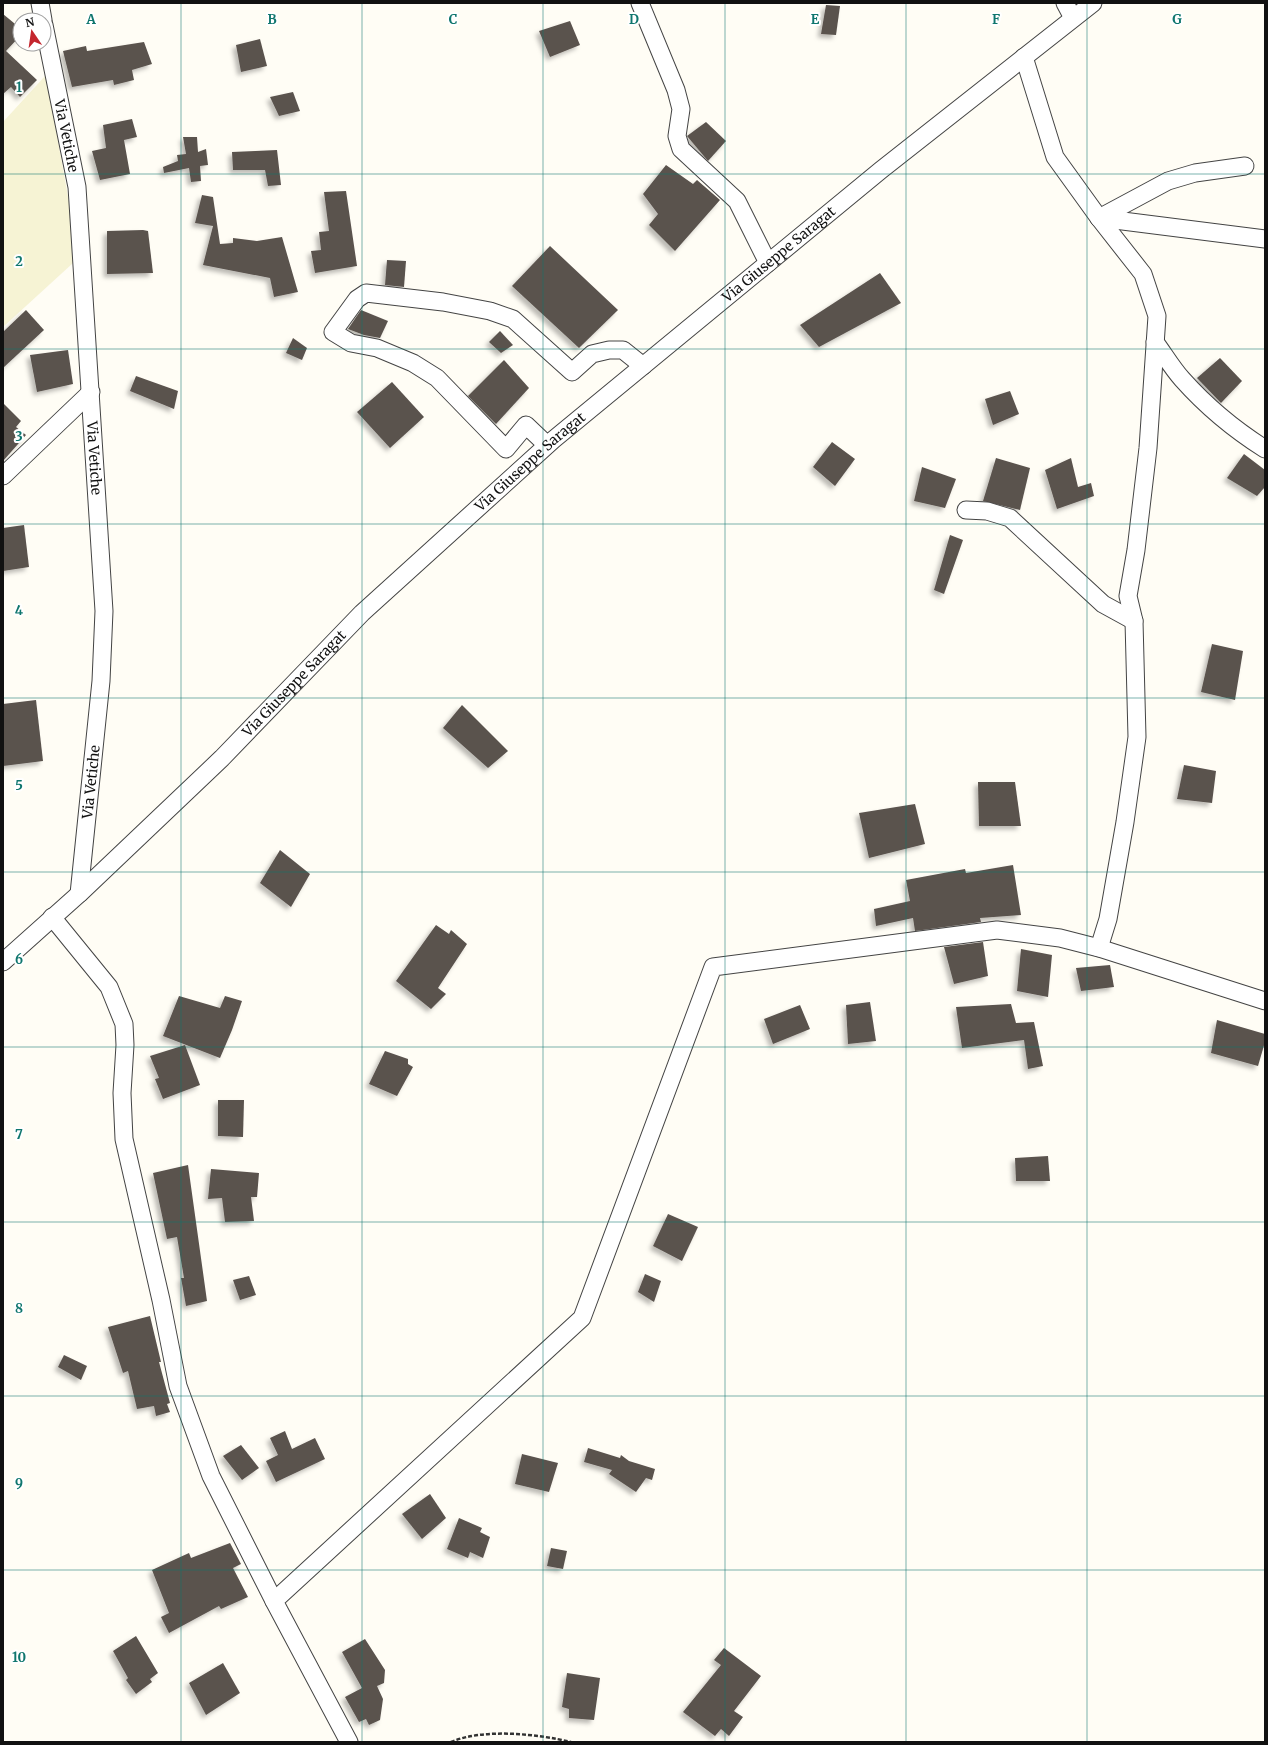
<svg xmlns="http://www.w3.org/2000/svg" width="1268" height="1745" viewBox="0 0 1268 1745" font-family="Merriweather,serif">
<defs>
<filter id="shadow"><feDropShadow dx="-3.5" dy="3.5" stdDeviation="2" flood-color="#0004"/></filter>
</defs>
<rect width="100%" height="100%" fill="#fffdf5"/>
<polygon fill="#f6f3d4" points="46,75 71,213 73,263 3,327 3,122"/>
<g fill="#5a524d" filter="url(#shadow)">
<polygon points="826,5 840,6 836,35 821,34"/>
<polygon points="3,14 20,28 20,36 6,51 37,80 20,97 11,87 3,94"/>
<polygon points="570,21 580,45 550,57 539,31"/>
<polygon points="260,39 267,66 241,72 236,45"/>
<polygon points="144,42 152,64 132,70 134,80 114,85 113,80 72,87 63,51 86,46 87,51"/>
<polygon points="293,92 300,111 279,116 270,97"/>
<polygon points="132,119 137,137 124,140 130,174 100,180 92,151 106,148 103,125"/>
<polygon points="706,122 726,141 708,161 687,136"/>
<polygon points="183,137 197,137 198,152 206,149 208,165 200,166 201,181 191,182 189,168 164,173 163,167 178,161 177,155 186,154"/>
<polygon points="277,150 281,185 268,186 265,170 233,170 232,152"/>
<polygon points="666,165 693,184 697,180 720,200 675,251 649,225 658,214 643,194"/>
<polygon points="346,191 357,266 315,273 311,251 321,250 319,232 329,231 324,192"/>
<polygon points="202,195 213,197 220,244 233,243 233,238 257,241 282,237 298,292 274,297 270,278 203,265 213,226 195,223"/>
<polygon points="143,230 148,231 153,273 107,274 107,231"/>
<polygon points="550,246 618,310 579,348 512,286"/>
<polygon points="387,260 406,261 404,287 385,285"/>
<polygon points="880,273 901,303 819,347 800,325"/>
<polygon points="26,310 44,330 3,368 3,332"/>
<polygon points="361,310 388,321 380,338 364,335 348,329"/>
<polygon points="500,331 513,345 501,353 489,342"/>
<polygon points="293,338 307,348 302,360 286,353"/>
<polygon points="68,350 73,384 37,392 30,355"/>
<polygon points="1220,358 1242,381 1221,403 1197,378"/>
<polygon points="504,360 529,388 496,424 468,396"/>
<polygon points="136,376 178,391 174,409 130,391"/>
<polygon points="392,382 424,417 390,448 357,412"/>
<polygon points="1010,391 1019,414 993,425 985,399"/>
<polygon points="3,403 21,421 16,427 26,435 3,461"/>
<polygon points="832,442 855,459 835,486 813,467"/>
<polygon points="1244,454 1265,470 1265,487 1257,496 1227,478"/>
<polygon points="996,458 1030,468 1020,510 983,501"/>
<polygon points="1071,458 1078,487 1091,483 1094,496 1057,509 1045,470"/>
<polygon points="922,467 956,479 945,508 914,501"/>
<polygon points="24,525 29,567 3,571 3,528"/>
<polygon points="950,535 963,540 944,594 934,590"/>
<polygon points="1212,644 1243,651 1235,700 1201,692"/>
<polygon points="36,700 43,761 3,766 3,704"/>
<polygon points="462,705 508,751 488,768 443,728"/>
<polygon points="1184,765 1216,771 1212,803 1177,799"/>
<polygon points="978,782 1015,782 1021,826 979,826"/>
<polygon points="915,804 925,844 869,858 859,813"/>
<polygon points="280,850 310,874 291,907 260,883"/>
<polygon points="1013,865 1021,915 980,918 981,922 915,931 913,918 876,926 874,909 910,901 906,880 965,869 966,873"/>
<polygon points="436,925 449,934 451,930 467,944 438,988 446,994 431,1009 396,981"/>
<polygon points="983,942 988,976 954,984 944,947"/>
<polygon points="1021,949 1052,955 1048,997 1017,991"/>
<polygon points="1110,965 1114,987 1081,991 1076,968"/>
<polygon points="179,996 220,1008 225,996 242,1001 232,1030 220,1058 163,1036"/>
<polygon points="870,1002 876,1041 848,1044 846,1005"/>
<polygon points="1011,1004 1016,1023 1034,1022 1043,1066 1028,1069 1024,1040 962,1048 956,1007"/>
<polygon points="800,1005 810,1029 773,1044 764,1019"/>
<polygon points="1217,1020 1265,1034 1265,1042 1258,1066 1211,1053"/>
<polygon points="185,1045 200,1085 163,1099 155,1079 159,1078 150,1056"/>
<polygon points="385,1051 408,1059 408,1064 413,1067 397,1096 369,1084"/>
<polygon points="218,1100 244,1100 243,1137 218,1136"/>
<polygon points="1048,1156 1050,1181 1016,1181 1015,1158"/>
<polygon points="188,1165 207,1301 186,1306 181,1278 184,1278 177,1237 167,1239 153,1173"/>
<polygon points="211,1169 259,1173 257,1197 251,1197 254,1221 225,1222 222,1198 208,1199"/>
<polygon points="668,1214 698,1227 682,1261 653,1246"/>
<polygon points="645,1274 661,1281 654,1302 638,1292"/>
<polygon points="249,1276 256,1295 240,1300 233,1280"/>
<polygon points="150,1316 161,1362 159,1362 170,1403 167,1404 170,1412 156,1416 154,1406 137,1409 128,1371 123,1373 108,1327"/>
<polygon points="64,1355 87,1366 81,1380 58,1367"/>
<polygon points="285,1431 292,1449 315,1438 325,1459 276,1482 266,1461 278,1455 270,1438"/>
<polygon points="241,1445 259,1468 242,1480 223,1456"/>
<polygon points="588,1448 620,1458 621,1455 629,1461 655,1469 652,1480 646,1478 636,1492 609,1474 612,1470 584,1462"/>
<polygon points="522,1454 558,1463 549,1492 515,1484"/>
<polygon points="430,1494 446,1518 422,1539 402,1514"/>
<polygon points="459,1518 482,1528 480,1532 490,1537 483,1558 470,1552 468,1558 447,1549"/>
<polygon points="230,1543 241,1564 233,1568 248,1597 221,1609 219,1606 169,1633 161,1617 169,1613 152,1570 189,1553 191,1558"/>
<polygon points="551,1548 567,1551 563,1569 547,1566"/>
<polygon points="136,1636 158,1673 150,1679 152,1682 136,1694 126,1680 128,1678 113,1651"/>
<polygon points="365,1639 385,1670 384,1683 377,1686 383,1699 380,1720 369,1725 366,1719 359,1722 345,1697 362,1688 342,1652"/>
<polygon points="724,1648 761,1676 734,1711 743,1717 729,1736 721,1729 715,1736 683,1712 721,1665 714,1660"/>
<polygon points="223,1663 240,1693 206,1715 189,1683"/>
<polygon points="567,1673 600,1678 594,1720 569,1718 569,1709 562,1707"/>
</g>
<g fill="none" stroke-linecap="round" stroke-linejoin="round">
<g stroke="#444" stroke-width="19">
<g id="minor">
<polyline points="40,3 43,20"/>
<polyline points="640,3 676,90 681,109 677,136 681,149 737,201 768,263"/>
<polyline points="1065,3 1073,18"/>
<path id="s1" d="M44 25 77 187 104 611 101 681 79 894"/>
<polyline points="1024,57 1055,157 1099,218 1143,274 1157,316 1148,448 1136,550 1128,596 1134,621 1137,737 1125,822 1108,919 1099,948"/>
<polyline points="1099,218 1265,239"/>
<polyline points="1099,218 1168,181 1195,173 1245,166"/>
<path d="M1155 342C1164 354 1172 368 1182 379 1206 406 1235 430 1265 449"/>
<polyline points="547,445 526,425 506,449 437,378 413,363 377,348 351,343 333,332 357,299 366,293 443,302 490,311 513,319 572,372 592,354 609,350 623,350 643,366"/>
<polyline points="3,476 91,392"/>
<polyline points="966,510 987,511 1010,518 1103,604 1134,621"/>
<polyline points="52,917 109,987 124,1024 125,1045 122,1093 124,1139 161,1300 178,1386 211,1476 274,1601"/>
<path id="s2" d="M3 962 79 894 222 758 362 613 553 440 881 170 1093 3"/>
<polyline points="349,1742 274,1601 582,1318 713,967 997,930 1060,938 1099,948 1265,1001"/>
</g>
</g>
<path stroke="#333" stroke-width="2.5" stroke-dasharray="4 2" stroke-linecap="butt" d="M451 1742C483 1728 538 1734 571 1742"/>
<use href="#minor" stroke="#fff" stroke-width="17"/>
</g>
<path fill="none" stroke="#0f766e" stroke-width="1" stroke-opacity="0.55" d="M181 3V1742M362 3V1742M543 3V1742M725 3V1742M906 3V1742M1087 3V1742M3 174H1265M3 349H1265M3 524H1265M3 698H1265M3 872H1265M3 1047H1265M3 1222H1265M3 1396H1265M3 1570H1265"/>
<g text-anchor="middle" stroke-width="4" stroke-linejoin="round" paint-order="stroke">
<g font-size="14" fill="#111" stroke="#fff">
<text dy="5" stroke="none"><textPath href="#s1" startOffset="113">Via Vetiche</textPath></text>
<text dy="5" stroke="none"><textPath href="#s2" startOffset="1051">Via Giuseppe Saragat</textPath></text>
<text dy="5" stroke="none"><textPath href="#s1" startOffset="437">Via Vetiche</textPath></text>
<text dy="5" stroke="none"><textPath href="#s2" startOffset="727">Via Giuseppe Saragat</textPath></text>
<text dy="5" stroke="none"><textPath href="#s2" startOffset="403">Via Giuseppe Saragat</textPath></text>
<text transform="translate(91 782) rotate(-84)" y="5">Via Vetiche</text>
</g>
</g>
<g font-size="13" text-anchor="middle" font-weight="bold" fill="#0f766e" stroke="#fff" stroke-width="4" stroke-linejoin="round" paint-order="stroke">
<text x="91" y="24">A</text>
<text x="272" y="24">B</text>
<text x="453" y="24">C</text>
<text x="634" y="24">D</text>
<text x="815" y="24">E</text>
<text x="996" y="24">F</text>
<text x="1177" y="24">G</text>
<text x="19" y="92">1</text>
<text x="19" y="266">2</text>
<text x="19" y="441">3</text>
<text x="19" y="615">4</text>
<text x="19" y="790">5</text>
<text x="19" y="964">6</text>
<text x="19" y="1139">7</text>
<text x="19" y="1313">8</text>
<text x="19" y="1488">9</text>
<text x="19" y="1662">10</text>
</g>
<rect width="1268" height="1745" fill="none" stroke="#111111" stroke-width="8"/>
<g transform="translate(32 32) rotate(347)"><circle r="19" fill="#ffffff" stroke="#a0a0a0"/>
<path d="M0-3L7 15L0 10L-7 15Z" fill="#c4262e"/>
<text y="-6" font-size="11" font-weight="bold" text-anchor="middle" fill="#111111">N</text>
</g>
</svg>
